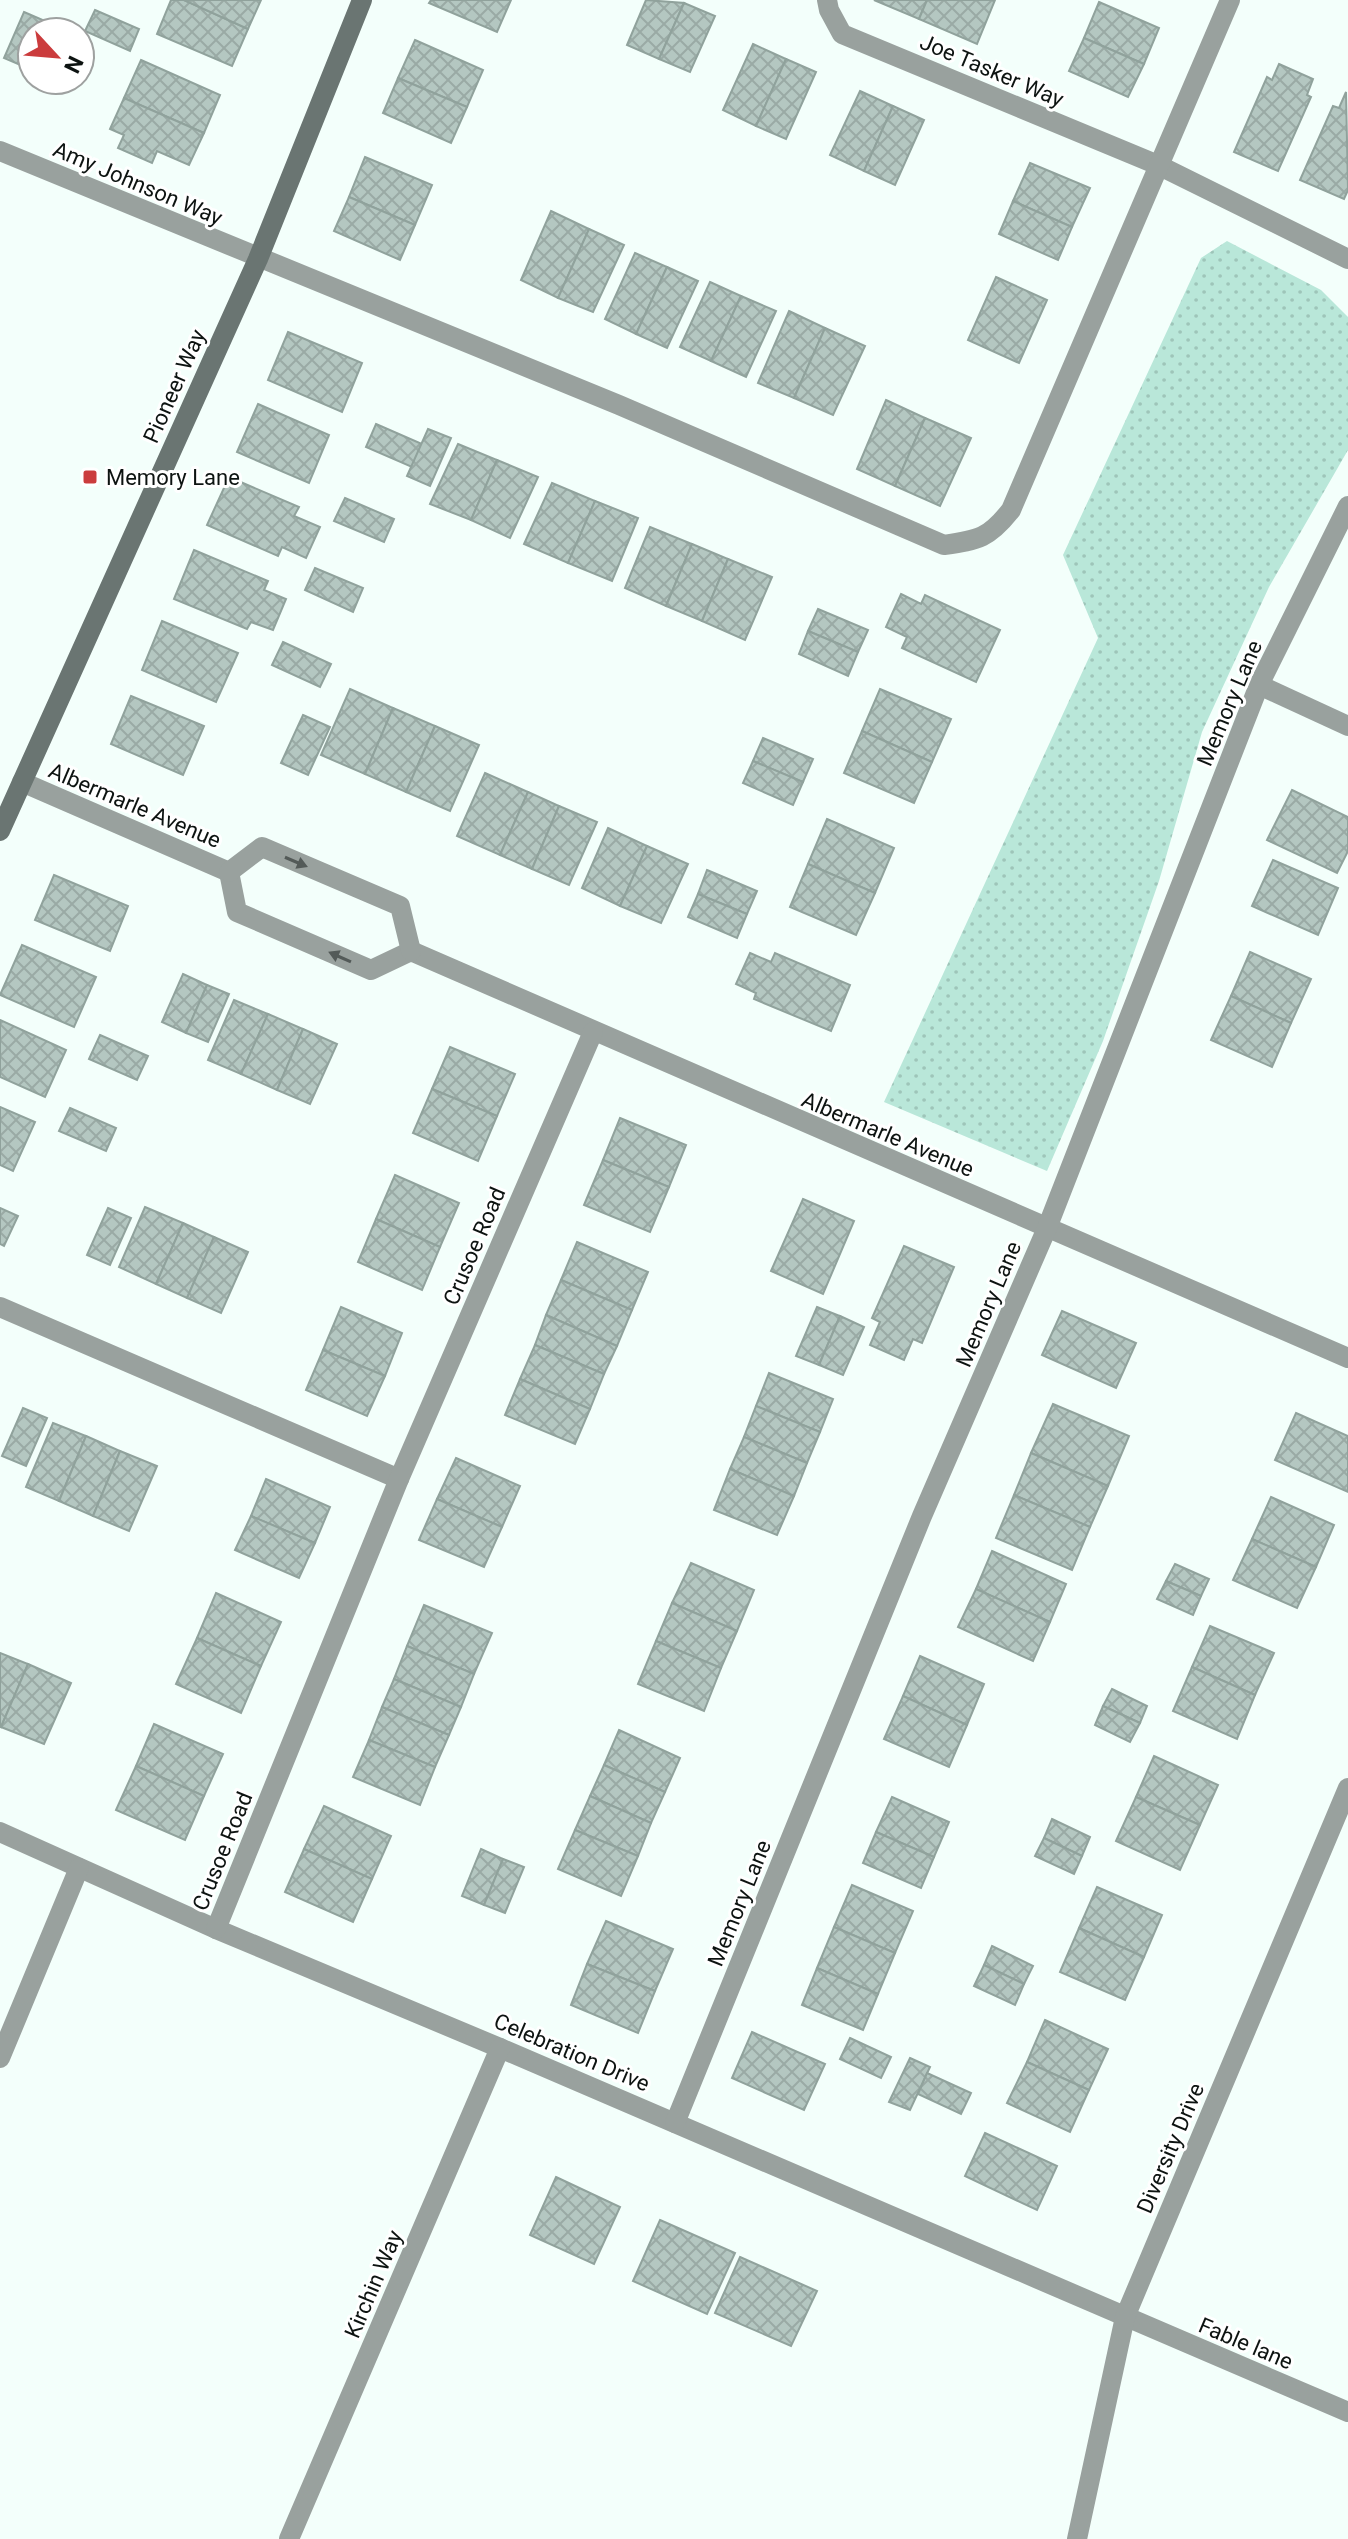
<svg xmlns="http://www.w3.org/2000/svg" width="1348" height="2539" viewBox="0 0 1348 2539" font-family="Roboto,sans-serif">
<defs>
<pattern id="park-dots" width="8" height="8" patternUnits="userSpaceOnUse" patternTransform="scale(2)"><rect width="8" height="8" fill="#b9e7d9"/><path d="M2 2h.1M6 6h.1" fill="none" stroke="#9ec5b9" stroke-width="1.8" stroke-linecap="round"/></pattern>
<pattern id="building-cross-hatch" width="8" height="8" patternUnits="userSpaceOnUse" patternTransform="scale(2)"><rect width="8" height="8" fill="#b4c7c1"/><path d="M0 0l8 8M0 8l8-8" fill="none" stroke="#9aaaa5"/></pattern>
</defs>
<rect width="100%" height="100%" fill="#f3fffb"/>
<polygon fill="url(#park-dots)" points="1227,241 1321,290 1348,317 1348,450 1269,587 1202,732 1159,881 1103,1041 1047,1171 884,1102 1098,638 1063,555 1201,258"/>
<g fill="url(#building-cross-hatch)" stroke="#90a29c" stroke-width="2">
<polygon points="171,0 184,0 248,29 232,66 157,34"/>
<polygon points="184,0 261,0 248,29"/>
<polygon points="431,0 511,0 497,32 429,3"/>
<polygon points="646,0 684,3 659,59 627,45"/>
<polygon points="874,0 927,0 919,19"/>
<polygon points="927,0 995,0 977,44 919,19"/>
<polygon points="1099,2 1159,28 1144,64 1084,38"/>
<polygon points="684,3 715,16 690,72 659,59"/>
<polygon points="95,10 139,29 130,51 85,31"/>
<polygon points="24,12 45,21 40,32 32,32 32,51 25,67 4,58"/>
<polygon points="45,21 67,30 66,32 40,32"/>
<polygon points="1084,38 1144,64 1128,97 1069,71"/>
<polygon points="415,40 483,70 467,107 398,78"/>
<polygon points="753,44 786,59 756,126 723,110"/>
<polygon points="786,59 816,72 786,139 756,126"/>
<polygon points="141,60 220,95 204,133 124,98"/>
<polygon points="1279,64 1313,79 1307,95 1311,97 1278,171 1234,152 1267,77 1272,80"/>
<polygon points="398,78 467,107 451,143 383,113"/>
<polygon points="860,91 893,106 864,171 830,155"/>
<polygon points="1346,92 1348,190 1344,199 1300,180 1333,106 1339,108"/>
<polygon points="124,98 204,133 189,165 157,151 152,163 118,148 124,135 110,129"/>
<polygon points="893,106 924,120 895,185 864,171"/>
<polygon points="365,157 432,185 415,225 349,197"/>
<polygon points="1030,163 1090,188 1072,227 1013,201"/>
<polygon points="349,197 415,225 400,260 334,231"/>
<polygon points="1013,201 1072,227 1058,260 999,234"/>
<polygon points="551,211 589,229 558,298 521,280"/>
<polygon points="589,229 624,245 593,312 558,298"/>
<polygon points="635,253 667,267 636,334 605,319"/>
<polygon points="667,267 698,281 667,348 636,334"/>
<polygon points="996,277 1047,300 1019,363 968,340"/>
<polygon points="710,282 741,296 711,361 680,347"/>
<polygon points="741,296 776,311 746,377 711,361"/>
<polygon points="789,311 825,328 794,398 758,383"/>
<polygon points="825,328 865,346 833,415 794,398"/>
<polygon points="288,332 362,363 342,412 268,380"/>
<polygon points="886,400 925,418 895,486 857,469"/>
<polygon points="258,404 329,435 309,483 237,452"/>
<polygon points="925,418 971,438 940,506 895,486"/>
<polygon points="376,424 422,444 412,467 366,447"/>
<polygon points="428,429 451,438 430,486 407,476"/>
<polygon points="458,444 497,460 471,520 430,504"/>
<polygon points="497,460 538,477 510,538 471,520"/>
<polygon points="229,477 299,507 294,516 320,527 306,558 282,547 278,556 207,525"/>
<polygon points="552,483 595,501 568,563 524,544"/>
<polygon points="345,498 394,519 384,542 334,521"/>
<polygon points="595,501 638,518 612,581 568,563"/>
<polygon points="650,527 692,544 666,606 625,588"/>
<polygon points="692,544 728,559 702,621 666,606"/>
<polygon points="194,550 268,581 264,590 286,599 273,630 251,622 247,629 174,599"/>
<polygon points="728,559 772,577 745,640 702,621"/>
<polygon points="315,568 363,588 353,612 305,590"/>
<polygon points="901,594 921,604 925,595 1000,630 976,682 902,648 907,637 886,627"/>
<polygon points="818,609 868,630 858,652 808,631"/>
<polygon points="162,621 238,653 216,702 142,670"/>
<polygon points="808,631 858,652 848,676 799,654"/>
<polygon points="283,642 331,664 320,687 272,665"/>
<polygon points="350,689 393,708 365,774 321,755"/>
<polygon points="880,689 951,719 932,762 862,731"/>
<polygon points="131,696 204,726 183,775 111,744"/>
<polygon points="393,708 435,726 406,792 365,774"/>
<polygon points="303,715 330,727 308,775 281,763"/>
<polygon points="435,726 479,745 450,811 406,792"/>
<polygon points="862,731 932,762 914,803 844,773"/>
<polygon points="763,738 813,759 803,782 753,761"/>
<polygon points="753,761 803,782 793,805 743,783"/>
<polygon points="485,773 528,792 500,855 457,836"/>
<polygon points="1292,790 1348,817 1348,851 1337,873 1267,840"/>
<polygon points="528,792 559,806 532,869 500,855"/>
<polygon points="559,806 597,822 569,885 532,869"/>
<polygon points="827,819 894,848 875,893 808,864"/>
<polygon points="608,828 647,846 620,906 582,888"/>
<polygon points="647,846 688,864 661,923 620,906"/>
<polygon points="1273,860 1338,888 1318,935 1252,906"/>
<polygon points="808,864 875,893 856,935 790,907"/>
<polygon points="707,870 757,891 747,914 698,894"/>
<polygon points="54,875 128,906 110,951 35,920"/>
<polygon points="698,894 747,914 737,938 688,917"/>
<polygon points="22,945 96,977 74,1027 0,995"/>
<polygon points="1250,952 1311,979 1291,1023 1231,996"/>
<polygon points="750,953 771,962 775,953 850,985 831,1031 754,999 756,993 736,984"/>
<polygon points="183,974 207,985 186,1033 162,1022"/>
<polygon points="207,985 229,994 208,1042 186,1033"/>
<polygon points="1231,996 1291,1023 1272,1067 1211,1040"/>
<polygon points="234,1000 268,1014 241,1074 208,1060"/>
<polygon points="268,1014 303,1029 277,1090 241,1074"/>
<polygon points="0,1020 66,1050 45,1097 0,1077"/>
<polygon points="303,1029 337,1044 310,1104 277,1090"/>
<polygon points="100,1035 148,1056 137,1080 89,1059"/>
<polygon points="450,1047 515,1074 497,1116 432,1089"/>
<polygon points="432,1089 497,1116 478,1161 413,1133"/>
<polygon points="0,1107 35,1122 13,1171 0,1165"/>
<polygon points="70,1108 116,1128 106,1151 59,1131"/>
<polygon points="620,1118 686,1145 669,1187 603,1160"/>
<polygon points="603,1160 669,1187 650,1232 584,1205"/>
<polygon points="395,1175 459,1203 440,1247 376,1219"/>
<polygon points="803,1199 854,1221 823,1294 771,1271"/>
<polygon points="145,1207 183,1223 156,1284 119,1267"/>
<polygon points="0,1208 18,1216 4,1246 0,1244"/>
<polygon points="108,1208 131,1218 110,1265 87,1255"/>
<polygon points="376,1219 440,1247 422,1290 358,1262"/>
<polygon points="183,1223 214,1237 187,1298 156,1284"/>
<polygon points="214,1237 248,1252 221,1313 187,1298"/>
<polygon points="577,1242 648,1272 632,1310 561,1280"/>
<polygon points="904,1246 954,1267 922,1343 913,1339 904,1360 870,1345 880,1322 872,1318"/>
<polygon points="561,1280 632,1310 617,1346 546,1315"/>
<polygon points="341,1307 402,1333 385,1376 323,1350"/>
<polygon points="817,1307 840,1316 819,1365 796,1356"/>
<polygon points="1062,1311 1136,1343 1116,1388 1042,1355"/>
<polygon points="546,1315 617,1346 604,1374 535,1345"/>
<polygon points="840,1316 864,1327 843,1375 819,1365"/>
<polygon points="535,1345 604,1374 590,1409 520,1379"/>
<polygon points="323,1350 385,1376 367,1416 306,1390"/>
<polygon points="769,1373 833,1399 820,1432 756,1406"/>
<polygon points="520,1379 590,1409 575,1444 505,1415"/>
<polygon points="1053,1404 1129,1436 1108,1486 1031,1453"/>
<polygon points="756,1406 820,1432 807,1463 744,1437"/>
<polygon points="23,1408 47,1418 26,1466 2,1456"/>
<polygon points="1296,1413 1348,1436 1348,1492 1275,1460"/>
<polygon points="53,1423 86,1436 59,1501 26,1487"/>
<polygon points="86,1436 120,1451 93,1516 59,1501"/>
<polygon points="744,1437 807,1463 794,1496 730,1469"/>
<polygon points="120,1451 157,1466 129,1531 93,1516"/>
<polygon points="1031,1453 1108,1486 1090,1527 1014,1495"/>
<polygon points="456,1458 520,1486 502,1527 437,1499"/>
<polygon points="730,1469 794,1496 777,1535 714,1510"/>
<polygon points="266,1479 330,1507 315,1543 251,1516"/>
<polygon points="1014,1495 1090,1527 1072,1570 996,1538"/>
<polygon points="1271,1497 1334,1525 1316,1567 1252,1539"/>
<polygon points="437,1499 502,1527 484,1567 419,1540"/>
<polygon points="251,1516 315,1543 299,1578 235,1550"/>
<polygon points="1252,1539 1316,1567 1297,1608 1233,1580"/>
<polygon points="992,1551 1066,1584 1050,1622 976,1589"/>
<polygon points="691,1563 754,1590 737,1631 672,1603"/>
<polygon points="1175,1564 1209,1579 1201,1596 1166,1581"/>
<polygon points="1166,1581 1201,1596 1193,1615 1157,1599"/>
<polygon points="976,1589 1050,1622 1033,1661 958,1627"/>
<polygon points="216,1593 281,1622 261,1666 197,1638"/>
<polygon points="672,1603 737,1631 721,1668 656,1641"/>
<polygon points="424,1605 492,1633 474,1674 407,1646"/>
<polygon points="1210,1626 1274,1653 1255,1695 1192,1667"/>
<polygon points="197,1638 261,1666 241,1713 176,1684"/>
<polygon points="656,1641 721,1668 704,1711 638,1684"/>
<polygon points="407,1646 474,1674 461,1707 394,1679"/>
<polygon points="0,1653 28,1664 1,1727 0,1726"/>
<polygon points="920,1656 984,1684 967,1725 903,1696"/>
<polygon points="28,1664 71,1683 44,1744 1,1727"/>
<polygon points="1192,1667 1255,1695 1237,1739 1173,1711"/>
<polygon points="394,1679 461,1707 449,1735 382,1707"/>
<polygon points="1112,1689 1147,1706 1140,1723 1103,1706"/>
<polygon points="903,1696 967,1725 949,1767 884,1739"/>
<polygon points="1103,1706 1140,1723 1130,1742 1095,1725"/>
<polygon points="382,1707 449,1735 435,1767 369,1740"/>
<polygon points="154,1724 223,1754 204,1796 136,1766"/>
<polygon points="619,1730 680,1758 665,1792 604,1765"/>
<polygon points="369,1740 435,1767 420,1805 353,1777"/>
<polygon points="1154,1756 1218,1785 1200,1825 1136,1797"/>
<polygon points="604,1765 665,1792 651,1823 590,1796"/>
<polygon points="136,1766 204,1796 185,1840 116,1810"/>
<polygon points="590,1796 651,1823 638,1856 575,1830"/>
<polygon points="892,1797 949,1822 934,1857 876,1832"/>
<polygon points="1136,1797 1200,1825 1180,1870 1116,1841"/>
<polygon points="324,1806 391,1836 372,1879 304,1849"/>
<polygon points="1052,1819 1090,1837 1082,1856 1044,1838"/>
<polygon points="575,1830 638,1856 621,1896 558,1869"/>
<polygon points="876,1832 934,1857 921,1888 863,1863"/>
<polygon points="1044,1838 1082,1856 1074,1874 1035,1856"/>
<polygon points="304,1849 372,1879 353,1922 285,1892"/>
<polygon points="481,1849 503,1859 484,1905 462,1896"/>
<polygon points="503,1859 524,1867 505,1913 484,1905"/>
<polygon points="852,1885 913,1911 895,1953 834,1927"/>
<polygon points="1097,1887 1162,1915 1144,1957 1079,1928"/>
<polygon points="606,1921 673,1949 655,1991 587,1964"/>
<polygon points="834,1927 895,1953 878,1994 817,1968"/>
<polygon points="1079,1928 1144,1957 1125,2000 1060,1972"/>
<polygon points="992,1946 1033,1966 1024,1984 984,1965"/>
<polygon points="587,1964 655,1991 638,2033 571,2005"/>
<polygon points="984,1965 1024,1984 1015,2005 974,1986"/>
<polygon points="817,1968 878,1994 863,2030 802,2005"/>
<polygon points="1045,2020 1108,2049 1089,2090 1027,2062"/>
<polygon points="752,2032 825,2064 804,2110 732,2078"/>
<polygon points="850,2038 891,2057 881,2078 840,2059"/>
<polygon points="910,2058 930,2067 910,2110 889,2102"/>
<polygon points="1027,2062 1089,2090 1070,2132 1007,2103"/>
<polygon points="927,2073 971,2093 961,2114 918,2094"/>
<polygon points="985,2133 1057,2166 1037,2210 965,2176"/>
<polygon points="556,2177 620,2207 594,2264 530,2235"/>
<polygon points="660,2220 735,2253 707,2314 633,2281"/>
<polygon points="740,2257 817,2291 791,2346 715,2313"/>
</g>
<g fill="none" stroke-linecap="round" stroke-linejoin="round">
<g stroke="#99a19e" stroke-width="20">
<polyline points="827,0 829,10 842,34 1158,165 1348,259"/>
<path d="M0 151 619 405 944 545C979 540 989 538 1011 510L1230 0"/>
<polyline points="1259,685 1348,726"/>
<polyline points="22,782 229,872"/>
<polyline points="229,872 237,912 371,970 411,951 1348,1358"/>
<polyline points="229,872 262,847 400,906 411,951"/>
<polyline points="0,1307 399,1479"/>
<polyline points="0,1832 216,1929 500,2048 1348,2412"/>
<polyline points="216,1929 399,1479 593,1032"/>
<polyline points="0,2058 79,1868"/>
<polyline points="675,2123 922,1516 1047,1228 1259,685 1348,506"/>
<polyline points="289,2539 500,2048"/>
<polyline points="1077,2539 1125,2317 1348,1788"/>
</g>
<polyline stroke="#6a7572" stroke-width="20" points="0,831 258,259 362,0"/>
</g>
<defs><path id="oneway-solid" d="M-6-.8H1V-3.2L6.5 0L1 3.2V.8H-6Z" transform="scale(2)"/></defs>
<g fill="#535a58">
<use href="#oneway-solid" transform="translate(296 862) rotate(23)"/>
<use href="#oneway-solid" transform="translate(340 957) rotate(-156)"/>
</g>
<rect fill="#cb3c3d" stroke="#fff" stroke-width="3" x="82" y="469" width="16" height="16" rx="4"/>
<g text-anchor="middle" stroke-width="6" stroke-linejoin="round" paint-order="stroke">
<g font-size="22" fill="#0d1311" stroke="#fff">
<text transform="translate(992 70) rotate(23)" y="8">Joe Tasker Way</text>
<text transform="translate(138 183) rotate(23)" y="8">Amy Johnson Way</text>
<text transform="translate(174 386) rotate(-66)" y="8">Pioneer Way</text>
<text transform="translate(1229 703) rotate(-67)" y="8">Memory Lane</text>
<text transform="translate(135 805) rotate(23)" y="8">Albermarle Avenue</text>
<text transform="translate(888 1134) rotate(23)" y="8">Albermarle Avenue</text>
<text transform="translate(474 1246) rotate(-67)" y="8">Crusoe Road</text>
<text transform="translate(988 1304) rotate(-67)" y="8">Memory Lane</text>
<text transform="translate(222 1851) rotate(-68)" y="8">Crusoe Road</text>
<text transform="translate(739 1903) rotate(-68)" y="8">Memory Lane</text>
<text transform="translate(572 2052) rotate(23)" y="8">Celebration Drive</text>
<text transform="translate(1170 2148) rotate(-67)" y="8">Diversity Drive</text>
<text transform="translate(373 2284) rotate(-67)" y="8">Kirchin Way</text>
<text transform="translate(1246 2343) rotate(23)" y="8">Fable lane</text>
</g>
<g font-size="22" fill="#0d1311" stroke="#fff" text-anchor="start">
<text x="106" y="485">Memory Lane</text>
</g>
</g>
<g transform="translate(56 56) rotate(116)"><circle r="38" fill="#ffffff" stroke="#9ea1a0" stroke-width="2"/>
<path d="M0-6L14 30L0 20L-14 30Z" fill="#cb3c3d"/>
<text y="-12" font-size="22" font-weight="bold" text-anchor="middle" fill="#0d1311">N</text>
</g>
</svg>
